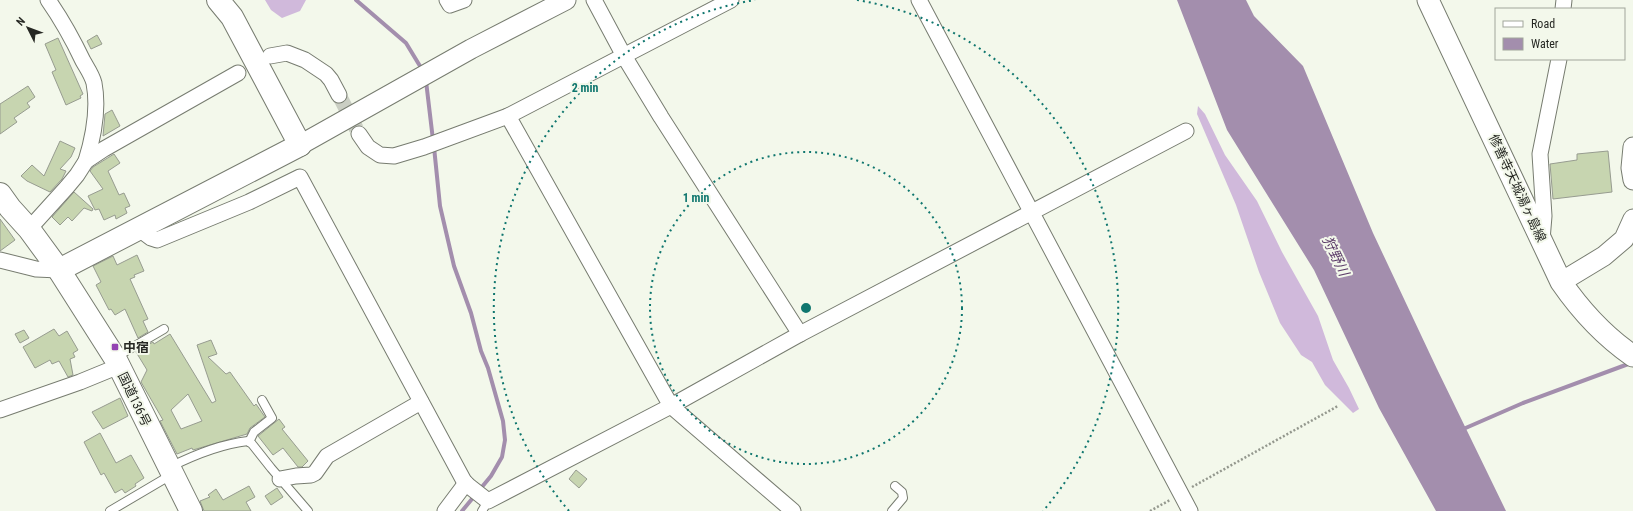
<svg xmlns="http://www.w3.org/2000/svg" width="1633" height="511" viewBox="0 0 1633 511" font-family="'Roboto Condensed','Noto Sans JP',sans-serif">
<rect width="100%" height="100%" fill="#f3f8eb"/>
<g fill="#d0b9db">
<polygon points="265,0 306,0 300,11 282,18 271,10"/>
<polygon points="1198,106 1205,114 1225,155 1257,201 1282,252 1318,316 1333,360 1349,388 1359,409 1353,413 1325,385 1312,362 1301,355 1280,323 1259,272 1236,205 1197,114"/>
</g>
<polygon fill="#a38ead" points="1177,0 1246,0 1254,16 1303,66 1373,233 1437,369 1506,511 1436,511 1379,408 1314,270 1227,130"/>
<g fill="none" stroke-linecap="round" stroke-linejoin="round">
<g stroke="#a38ead" stroke-width="4">
<polyline points="356,0 406,43 423,71"/>
<polyline points="426,81 433,140"/>
<polyline points="434,147 440,206 454,266 471,313 481,351 488,368 503,421 505,440 502,457 491,476 462,511"/>
<polyline points="1461,430 1523,403 1631,363"/>
</g>
</g>
<g fill="#c7d5b0" stroke="#979c90" fill-rule="evenodd">
<polygon points="97,35 102,44 91,49 87,41"/>
<polygon points="58,38 83,94 80,96 81,98 66,105 52,72 56,70 45,44"/>
<polygon points="28,86 35,97 27,103 30,107 14,118 17,122 0,134 0,104"/>
<polygon points="112,110 120,126 103,136 105,114"/>
<polygon points="60,141 75,148 71,157 60,169 66,171 62,179 50,192 27,181 21,176 32,165 44,176"/>
<polygon points="1608,151 1612,192 1553,199 1550,164 1577,160 1577,154"/>
<polygon points="114,154 120,163 108,171 119,195 124,193 130,206 125,208 127,213 116,219 115,215 104,220 99,209 95,210 88,196 103,189 90,171 93,167"/>
<polygon points="74,192 93,209 92,211 84,208 72,221 68,217 60,225 52,217"/>
<polygon points="0,219 15,240 0,251"/>
<polygon points="137,255 144,271 134,275 135,277 130,279 148,319 143,321 148,332 138,338 125,309 115,315 111,309 109,310 96,285 101,282 93,266 113,256 117,265"/>
<polygon points="54,329 59,336 67,331 78,350 73,353 75,357 70,359 73,375 68,377 59,361 52,364 50,360 35,368 23,347"/>
<polygon points="24,330 29,338 20,343 15,334"/>
<path d="M170 334 212 403 216 401 197 345 211 340 217 354 208 357 226 374 230 372 254 406 256 404 265 417 250 428 247 434 193 450 192 448 177 454 160 421 163 420 141 382 147 370 136 352 153 342 154 344ZM188 394 202 421 181 429 171 410Z"/>
<polygon points="120,398 128,416 103,429 92,412"/>
<polygon points="279,419 285,427 282,429 308,461 302,467 298,467 283,448 273,455 258,436"/>
<polygon points="100,433 116,463 131,455 144,478 135,484 136,486 125,493 122,489 115,493 104,473 101,475 84,442"/>
<polygon points="576,470 587,479 579,488 569,479"/>
<polygon points="249,486 255,497 246,502 251,511 204,511 200,501 210,497 208,495 216,489 223,500"/>
<polygon points="277,488 283,497 271,505 265,496"/>
</g>
<g fill="none" stroke-linecap="round" stroke-linejoin="round">
<polyline stroke="#cacec3" stroke-width="15" stroke-dasharray="15 8" stroke-linecap="butt" points="339,95 359,134"/>
<g stroke="#777c70" stroke-width="10">
<g id="service">
<polyline points="116,357 164,329"/>
<polyline points="249,442 254,432 272,418 262,400"/>
<path d="M170 467C194 455 222 444 248 441L252 444 271 468 308 511"/>
<polyline points="110,511 171,475"/>
<polyline points="482,511 488,501"/>
<polyline points="892,511 903,498 902,492 895,486"/>
</g>
</g>
<g stroke="#777c70" stroke-width="17">
<g id="minor">
<path d="M48 0C62 20 72 38 83 61 87 68 92 75 94 83 99 109 94 135 86 161"/>
<polyline points="447,0 450,5 464,0"/>
<polyline points="594,0 624,56 661,117 800,334"/>
<polyline points="919,0 1190,511"/>
<polyline points="1563,9 1564,0"/>
<polyline points="270,56 287,53 305,60 326,74 331,80 339,95"/>
<polyline points="508,116 671,406 793,511"/>
<polyline points="359,134 368,147 380,155 394,156 424,147 508,116 731,0"/>
<polyline points="29,229 67,187 77,175 86,161 104,149 238,73"/>
<polyline points="139,229 151,238 157,240 249,202 300,177 465,483 488,501 671,406 800,334 1186,131"/>
<polyline points="1542,240 1544,216 1540,154 1559,59"/>
<polyline points="0,260 36,269 59,270"/>
<polyline points="0,410 80,382 119,366"/>
<polyline points="280,479 296,476 311,475 315,473 327,456 421,402"/>
<polyline points="445,511 466,483"/>
</g>
</g>
<g stroke="#777c70" stroke-width="21">
<g id="tertiary">
<polyline points="300,145 471,49 566,0"/>
<polyline points="1633,147 1631,168 1633,180"/>
<polyline points="1561,282 1604,256 1624,239 1633,219"/>
</g>
</g>
<g stroke="#777c70" stroke-width="23">
<path id="secondary" d="M1428 0 1561 282C1581 311 1604 336 1633 356"/>
</g>
<g stroke="#777c70" stroke-width="24">
<g id="trunk">
<polyline points="0,194 10,208 29,229 59,270 115,358 191,511"/>
<polyline points="59,270 300,145"/>
</g>
</g>
<g stroke="#777c70" stroke-width="24">
<polyline id="motorway" points="218,0 232,17 300,145"/>
</g>
<g stroke="#94988e" stroke-width="2.5" stroke-dasharray="2 2" stroke-linecap="butt">
<polyline points="1192,487 1338,406"/>
<polyline points="1150,511 1170,500"/>
</g>
<use href="#service" stroke="#fff" stroke-width="8"/>
<use href="#minor" stroke="#fff" stroke-width="15"/>
<use href="#tertiary" stroke="#fff" stroke-width="19"/>
<use href="#secondary" stroke="#fff" stroke-width="21"/>
<use href="#trunk" stroke="#fff" stroke-width="22"/>
<use href="#motorway" stroke="#fff" stroke-width="22"/>
</g>
<g fill="none" stroke="#0f766e" stroke-width="2" stroke-dasharray="2 4">
<circle cx="806" cy="308" r="156"/>
<path d="M569 511A312 312 0 0 1 755 0M857 0A312 312 0 0 1 1043 511"/>
</g>
<rect fill="#9343b2" stroke="#f3f8eb" stroke-width="1.5" x="111" y="343" width="8" height="8" rx="2"/>
<g text-anchor="middle" stroke-width="4" stroke-linejoin="round" paint-order="stroke">
<g font-size="13" fill="#262823" stroke="#f3f8eb">
<text transform="translate(1518 188) rotate(65)" y="5">修善寺天城湯ヶ島線</text>
<text transform="translate(135 399) rotate(64)" y="5">国道136号</text>
</g>
<g font-size="13" font-weight="bold" fill="#262823" stroke="#f3f8eb" text-anchor="start">
<text x="123" y="352">中宿</text>
</g>
<g font-size="14" font-style="italic" fill="#5c3c69" stroke="#f3f8eb">
<text transform="translate(1336 256) rotate(64)" y="5">狩野川</text>
</g>
</g>
<circle cx="806" cy="308" r="6" fill="#0f766e" stroke="#f3f8eb" stroke-width="2"/>
<g font-size="12" text-anchor="middle" font-weight="bold" fill="#0f766e" stroke="#f3f8eb" stroke-width="4" stroke-linejoin="round" paint-order="stroke">
<text x="585" y="92">2 min</text>
<text x="696" y="202">1 min</text>
</g>
<rect x="1495" y="8" width="130" height="52" fill="#f3f8eb" stroke="#a1a59b"/>
<rect x="1503" y="21" width="20" height="6" fill="#ffffff" stroke="#a1a59b"/>
<text x="1531" y="28" font-size="12" fill="#262823">Road</text>
<rect x="1503" y="38" width="20" height="12" fill="#a38ead" stroke="#a1a59b"/>
<text x="1531" y="48" font-size="12" fill="#262823">Water</text>
<g transform="translate(28 28) rotate(312)" stroke="#f3f8eb" stroke-width="3" paint-order="stroke">
<path d="M0-3L7 15L0 10L-7 15Z" fill="#262823"/>
<text y="-6" font-size="11" font-weight="bold" text-anchor="middle" fill="#262823">N</text>
</g>
</svg>
